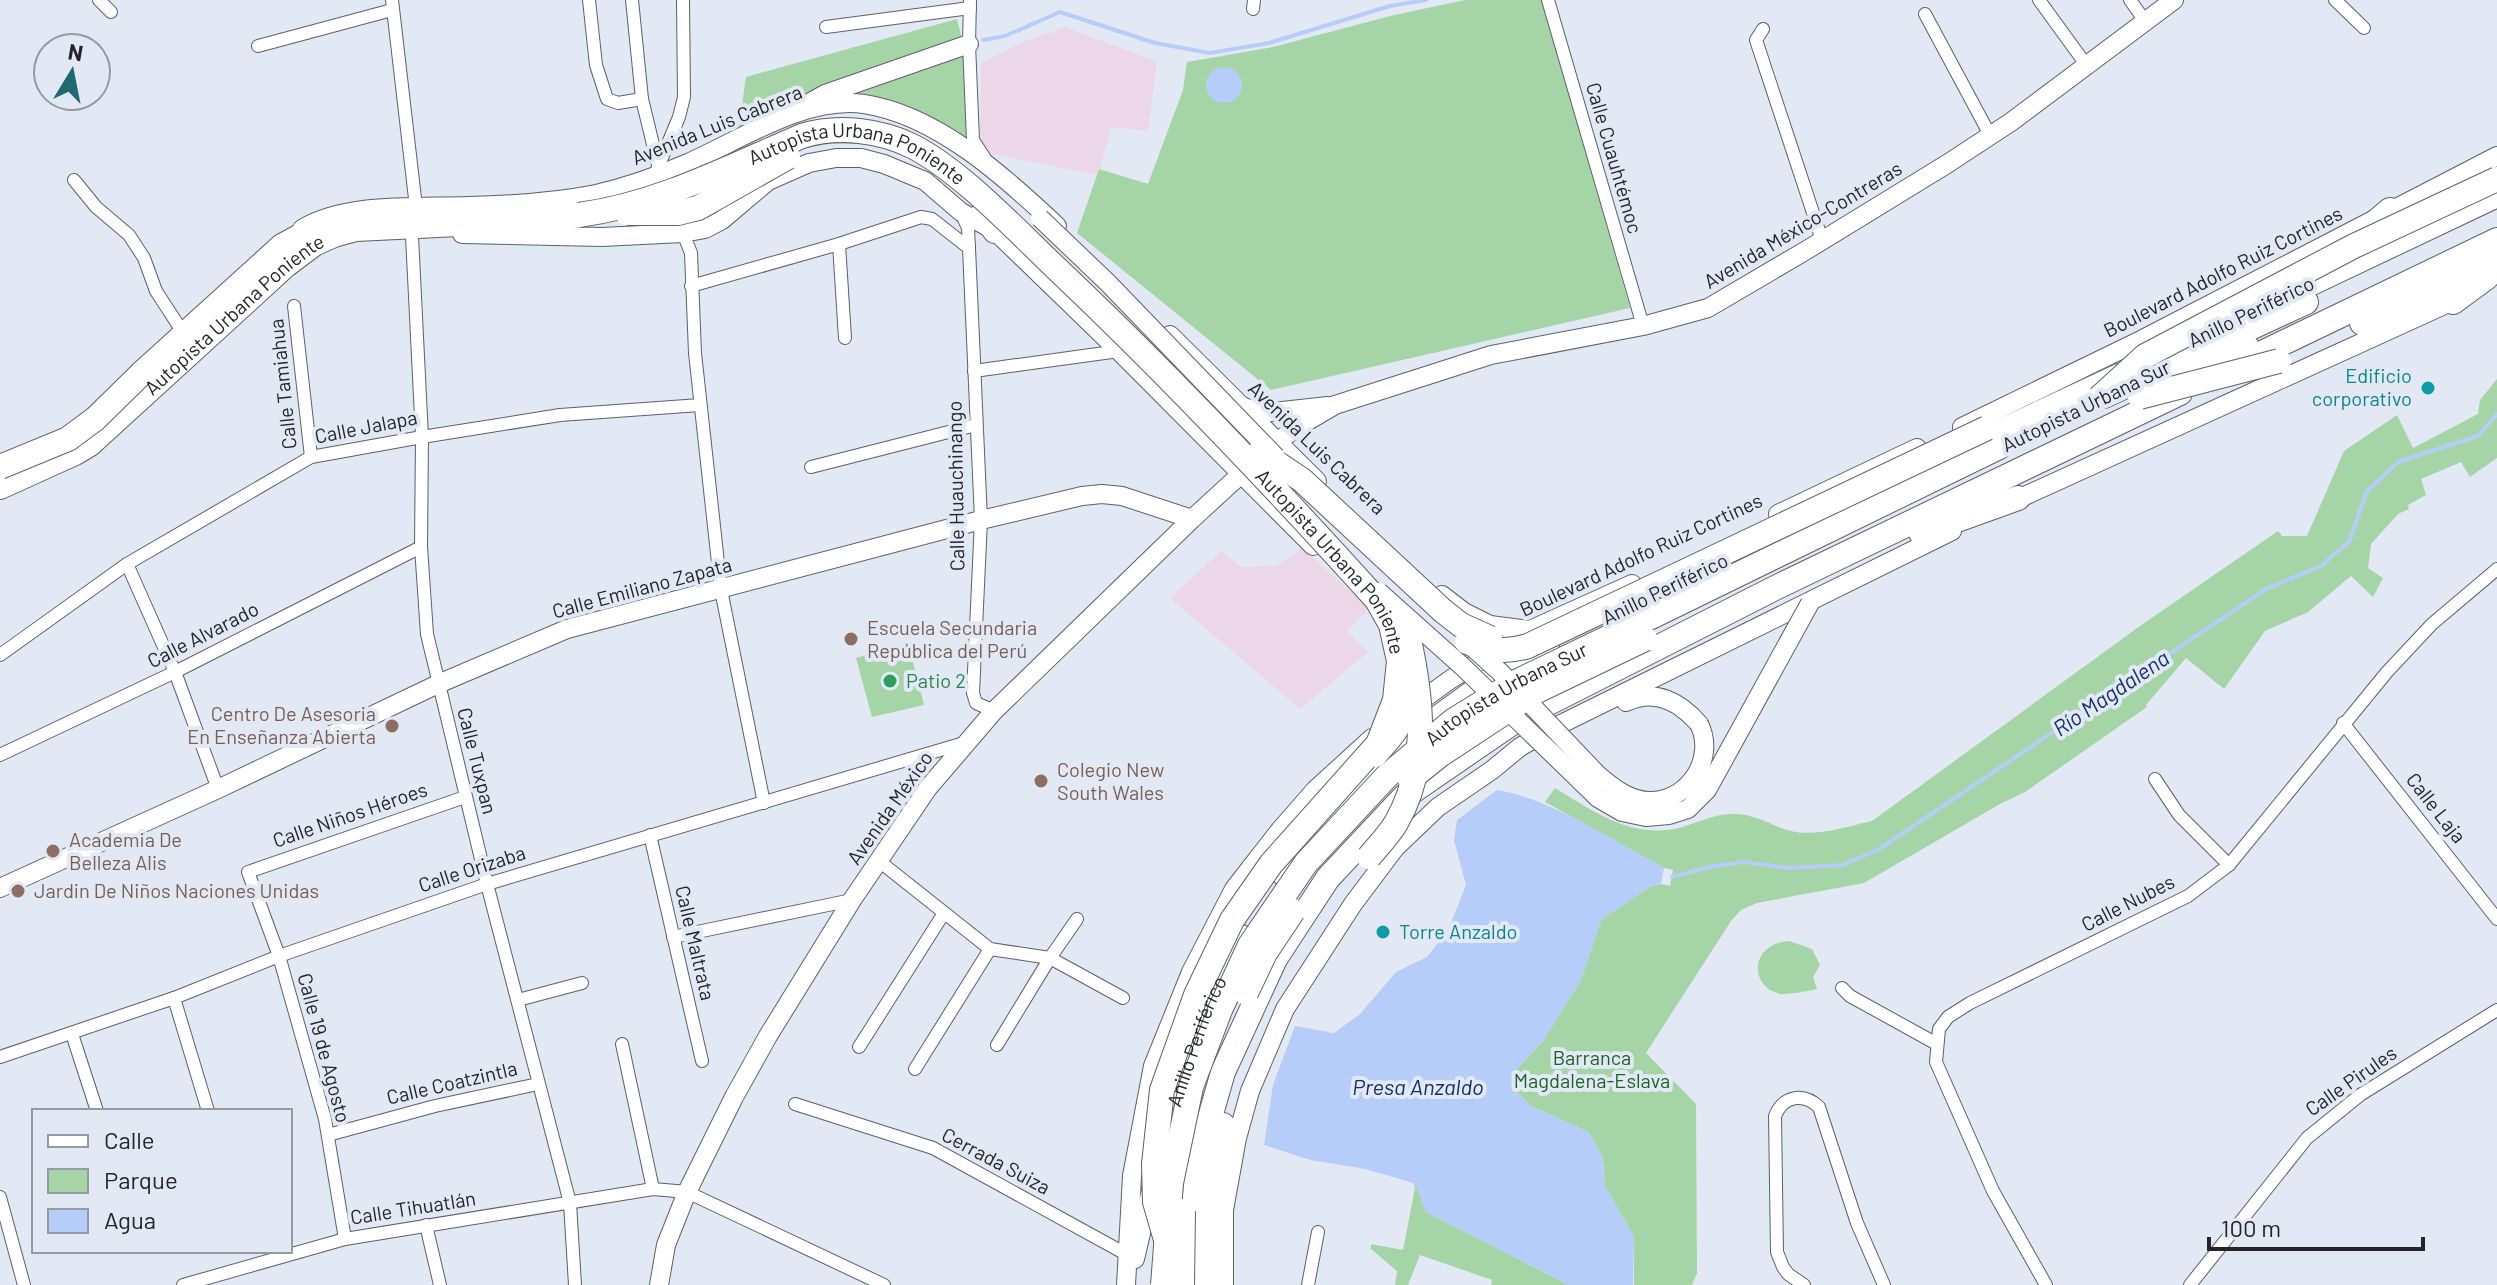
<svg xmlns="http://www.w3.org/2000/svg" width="2497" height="1285" viewBox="0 0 2497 1285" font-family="Barlow,sans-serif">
<rect width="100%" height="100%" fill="#e2e9f4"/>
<g fill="#ebd7e8">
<polygon points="1065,27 1157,62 1148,131 1111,127 1098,175 980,152 981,63 1021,43"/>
<polygon points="1303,548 1369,609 1347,632 1368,652 1300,709 1170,598 1221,551 1241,567 1276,566"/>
</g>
<g fill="#a5d5a6">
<polygon points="1465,0 1542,0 1630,308 1271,390 1077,233 1099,169 1148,184 1183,90 1187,62 1273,47 1390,16"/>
<polygon points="957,19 963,44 972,140 988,163 929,125 853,110 805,114 737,140 746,77"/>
<path d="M2497 379V458L2470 477 2461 462 2421 479 2426 495 2408 505 2409 509 2398 514 2371 544 2368 568 2383 578 2373 597 2351 576 2308 612 2265 631 2224 689 2186 658 2146 705 2147 707 2025 792 2000 804 1864 883 1757 903 1741 910 1731 921 1646 1053 1696 1104 1697 1273 1692 1285H1634V1237L1605 1186 1603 1158 1588 1132 1531 1106 1512 1087 1515 1071 1543 1041 1581 980 1601 920 1651 886 1661 884 1670 886 1673 870 1664 868 1545 802 1555 788C1593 811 1628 837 1674 829 1695 825 1713 813 1734 814 1754 814 1769 824 1787 830 1814 838 1845 827 1872 821L2140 626 2278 531 2282 536H2307L2344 451 2397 415 2413 448 2478 414 2480 400Z"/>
<polygon points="908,643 924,705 872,717 856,658"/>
<path d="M1789 941 1812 949 1820 965 1813 977 1817 989C1811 991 1784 995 1780 994 1749 987 1749 944 1789 941Z"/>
<polygon points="1413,1183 1417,1187 1426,1212 1569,1285 1491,1285 1492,1280 1420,1255 1408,1285 1395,1285 1397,1271 1371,1249 1371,1244 1403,1250 1415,1188"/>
</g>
<g fill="#b7cdf9">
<circle cx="1224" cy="85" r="18"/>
<path d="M1497 790C1549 798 1617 842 1664 868L1661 884 1651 886 1601 920 1581 980 1543 1041 1515 1071 1512 1087 1531 1106 1588 1132 1603 1158 1605 1186 1634 1237 1633 1285H1569L1426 1212 1417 1187 1413 1183 1365 1169 1310 1160 1264 1145 1273 1085 1295 1026 1334 1033 1360 1014 1396 972 1427 957 1448 930 1466 885 1454 840 1457 820Z"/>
</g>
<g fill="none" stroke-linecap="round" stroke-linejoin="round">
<g stroke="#b7cdf9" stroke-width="4">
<polyline points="983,40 1005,36 1060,12 1155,43 1210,53 1269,43 1390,6 1426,0"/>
<polyline points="1672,877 1709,867 1744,862 1787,868 1843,865 1879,849 2266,589 2321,566 2349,542 2367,491 2398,462 2478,436 2497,414"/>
</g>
<g stroke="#5b606a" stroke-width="14">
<g id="street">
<polyline points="99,0 111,12"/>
<polyline points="392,0 416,207"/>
<polyline points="589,0 596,65 607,99 618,103 642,99"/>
<polyline points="632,0 642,99 658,165"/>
<polyline points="970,0 969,44 973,140 984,157"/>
<polyline points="1548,0 1643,326"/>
<polyline points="2039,0 2087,66"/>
<polyline points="2130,0 2145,21"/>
<polyline points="2335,0 2364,28"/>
<polyline points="1253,9 1254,0"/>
<polyline points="1925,14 1990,135"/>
<polyline points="826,27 970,8"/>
<polyline points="1763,29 1756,40 1822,240"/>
<polyline points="258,46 392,10"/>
<polyline points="654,177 679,117 684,97 683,0"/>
<polyline points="74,180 96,207 129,235 144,258 156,291 182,331"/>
<polyline points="961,212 968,228 969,248 981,520 973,693 976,703 994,711"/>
<polyline points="683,233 691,253 695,353 721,590 764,803"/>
<polyline points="412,236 422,437 421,547 427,634 487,884 570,1203 575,1285"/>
<polyline points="839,244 845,338"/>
<polyline points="691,286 839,244 921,217 932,219 969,248"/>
<polyline points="294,306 311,457"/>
<polyline points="974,371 1119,351"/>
<polyline points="811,467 976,425"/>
<polyline points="127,564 175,672 218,789"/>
<polyline points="0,655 127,564 311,457 422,437 560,415 700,405"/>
<polyline points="2343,723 2497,919"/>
<polyline points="0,755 175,672 421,547"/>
<polyline points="2155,779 2179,815 2229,865"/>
<polyline points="650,835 702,1061"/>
<polyline points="879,861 990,949 1050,958 1123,998"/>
<polyline points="673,937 852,900"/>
<polyline points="1842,988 1850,996 1937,1044"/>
<polyline points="174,998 208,1111"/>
<polyline points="518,1000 582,983"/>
<polyline points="72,1034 97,1111"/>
<polyline points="622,1044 653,1189"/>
<polyline points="997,1045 1050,958 1077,919"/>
<polyline points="859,1047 944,913"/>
<polyline points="0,1057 174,998 279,956 487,884 964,743"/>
<polyline points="915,1069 990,949"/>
<polyline points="795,1104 933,1148 1126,1254"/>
<polyline points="328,1135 435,1106 538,1084"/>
<polyline points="0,1197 24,1285"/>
<polyline points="426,1225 440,1285"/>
<polyline points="345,1239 325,1119 279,956 248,872 465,797"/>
<polyline points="183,1285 345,1239 653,1189 687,1192 884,1285"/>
<polyline points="1308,1285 1318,1232"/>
<path d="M1804 1285 1788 1274 1783 1267 1777 1252 1775 1116C1783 1096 1803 1092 1819 1107L1857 1223 1884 1285"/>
<polyline points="2046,1285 1993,1191 1936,1062 1939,1029 1948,1017 1970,1003 2188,896 2229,865 2387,672 2432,624 2497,569"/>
<polyline points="2190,1285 2307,1138 2360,1095 2497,1010"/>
</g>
</g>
<g stroke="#5b606a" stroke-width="20">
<g id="secondary">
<polyline points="807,104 825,94 969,44"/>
<path d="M302 229C346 202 418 208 469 206 511 205 555 202 596 194 627 187 658 176 688 163 740 140 805 96 864 104 937 115 1005 177 1057 226"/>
<polyline points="462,234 602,237 683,233 705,229 722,220 768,181 809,163 836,158 861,158 884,164 925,181 961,212 995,231 1119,351 1313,546"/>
<polyline points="1170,335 1317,481"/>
<polyline points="1244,407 1263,413 1328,406"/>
<polyline points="1962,427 2141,340 2497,156"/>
<polyline points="2007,504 2464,296"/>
<polyline points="1778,514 1917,448"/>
<polyline points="1442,595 1464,612 1490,625 1530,630"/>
<path d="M1626 702C1655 688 1680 702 1699 724"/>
<polyline points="1411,708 1451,679 1530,630 1632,584"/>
<polyline points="0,888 218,789 438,684 567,629 981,520 1082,496 1102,494 1122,496 1192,519"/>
<polyline points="1135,1259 1151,1190"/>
<polyline points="659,1285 666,1245 687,1192 734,1097 768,1036 852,900 928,788 994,711 1192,519 1276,442 1306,422 1335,405 1491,355 1643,326 1708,308 1805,251 1947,164 2011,122 2174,0"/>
<polyline points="1126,1285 1132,1176 1153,1066 1191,972 1234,889 1280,830 1315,790 1372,738"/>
<polyline points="1224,1285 1224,1210 1237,1138 1250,1091 1285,1009 1353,904 1395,848 1438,807 1492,770 1520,747 1553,728 1952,531"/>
</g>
</g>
<g stroke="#5b606a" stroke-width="26">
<g id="highway">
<polyline points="983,213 995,231"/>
<polyline points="2349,245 2390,210"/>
<polyline points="2278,299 2497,195"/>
<polyline points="2453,302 2487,277"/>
<polyline points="2362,323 2497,260"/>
<polyline points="2235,366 2497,240"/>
<polyline points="141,374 282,246 315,228"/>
<polyline points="2168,384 2247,347"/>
<polyline points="2104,396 2306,302"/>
<polyline points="1971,445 2119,376"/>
<path id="s1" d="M0 487 75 453 90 444 286 265 314 244 334 235 356 229 543 220 579 215"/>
<polyline points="1921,533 2018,498"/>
<polyline points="1653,616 1999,447"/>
<polyline points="1284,874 1298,854 1375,769 1398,747 1508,667 1547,647"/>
<path id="s2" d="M1168 1159 1171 1114 1207 1006 1241 937"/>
<polyline points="1192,1239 1197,1163 1223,1072 1275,959 1328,878 1404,797 1519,718 1777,587 2180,393"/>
<polyline points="1205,1285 1209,1211 1223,1125"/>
</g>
</g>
<use href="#street" stroke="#fff" stroke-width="12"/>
<use href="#secondary" stroke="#fff" stroke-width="18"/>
<use href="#highway" stroke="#fff" stroke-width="24"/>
<g stroke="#5b606a" stroke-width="20" stroke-linecap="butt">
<g id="secondary-bridge">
<polyline points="1040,218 1108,283 1276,457"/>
<polyline points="1379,592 1463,667 1598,798 1622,812 1646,817 1669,815 1688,809 1707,790 1810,603"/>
<path d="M1469 644 1500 672 1597 774C1612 787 1630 802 1652 801 1690 800 1716 757 1699 724"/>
<path d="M1376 758C1395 738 1409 722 1410 695"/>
</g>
</g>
<g stroke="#5b606a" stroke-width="26" stroke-linecap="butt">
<g id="highway-bridge">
<polyline points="627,213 678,213 698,208 788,157"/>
<path id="s3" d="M579 215C659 204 729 167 802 136 838 125 881 130 914 147 963 173 1016 230 1057 269 1169 375 1274 486 1377 600L1391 625 1399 661 1395 700 1378 744 1271 864 1232 920 1196 995 1162 1090 1154 1164 1155 1202 1166 1240"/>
<polyline points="2140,397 2279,361"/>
<polyline points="2099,398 2145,356 2354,246 2497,179"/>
<polyline points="1260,452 1302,480 1443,611 1461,625 1490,638"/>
<polyline points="0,467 68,439 95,419 141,374"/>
<path d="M1467 642C1489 650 1506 653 1528 646L1987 428"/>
<polyline points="1410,779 1440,755 1537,691 1645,639"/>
<path d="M1369 857C1378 846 1389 835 1396 823 1430 764 1422 698 1408 635"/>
<polyline points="1246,993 1265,953 1293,911"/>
<path id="s4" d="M1163 1285 1171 1183 1191 1087 1220 1010 1250 945 1306 863 1387 776 1454 720 1516 682 1653 616"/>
<polyline points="1182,1285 1183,1211"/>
</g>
</g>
<use href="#secondary-bridge" stroke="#fff" stroke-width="18"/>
<use href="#highway-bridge" stroke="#fff" stroke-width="24"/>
</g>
<g fill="#0f9aa8" stroke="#e2e9f4" stroke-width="3">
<circle cx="2428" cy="388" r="8"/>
<circle cx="1383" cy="932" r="8"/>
</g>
<g fill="#8d6e63" stroke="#e2e9f4" stroke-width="3">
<circle cx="851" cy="639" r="8"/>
<circle cx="392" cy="726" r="8"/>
<circle cx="1041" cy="781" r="8"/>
<circle cx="53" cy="851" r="8"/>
<circle cx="18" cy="891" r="8"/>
</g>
<circle fill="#2e9e5b" stroke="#e2e9f4" stroke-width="3" cx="890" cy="681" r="8"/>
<g text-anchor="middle" stroke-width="8" stroke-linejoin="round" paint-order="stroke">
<g font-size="20" fill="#232529" stroke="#e2e9f4">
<text transform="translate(717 125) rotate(-22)" y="7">Avenida Luis Cabrera</text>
<text transform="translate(1614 158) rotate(74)" y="7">Calle Cuauhtémoc</text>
<text dy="7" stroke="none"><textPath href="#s3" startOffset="296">Autopista Urbana Poniente</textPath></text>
<text transform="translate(1803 225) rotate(-31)" y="7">Avenida México-Contreras</text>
<text transform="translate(2223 272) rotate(-27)" y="7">Boulevard Adolfo Ruiz Cortines</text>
<text transform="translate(2251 312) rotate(-26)" y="7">Anillo Periférico</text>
<text dy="7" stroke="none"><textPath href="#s1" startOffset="294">Autopista Urbana Poniente</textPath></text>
<text transform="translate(283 384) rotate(-96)" y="7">Calle Tamiahua</text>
<text transform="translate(2086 406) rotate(-26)" y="7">Autopista Urbana Sur</text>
<text transform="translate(366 427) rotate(-11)" y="7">Calle Jalapa</text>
<text transform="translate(1317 448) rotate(44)" y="7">Avenida Luis Cabrera</text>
<text transform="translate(956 486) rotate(-91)" y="7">Calle Huauchinango</text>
<text transform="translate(1641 555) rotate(-25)" y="7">Boulevard Adolfo Ruiz Cortines</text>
<text dy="7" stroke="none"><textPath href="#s3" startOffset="944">Autopista Urbana Poniente</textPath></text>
<text transform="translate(642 588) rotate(-15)" y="7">Calle Emiliano Zapata</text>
<text transform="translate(1665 589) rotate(-26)" y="7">Anillo Periférico</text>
<text transform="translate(203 635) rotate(-27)" y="7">Calle Alvarado</text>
<text dy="7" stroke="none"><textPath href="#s4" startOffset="718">Autopista Urbana Sur</textPath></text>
<text transform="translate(477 761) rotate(76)" y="7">Calle Tuxpan</text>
<text transform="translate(890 808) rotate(-55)" y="7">Avenida México</text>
<text transform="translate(2436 808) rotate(52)" y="7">Calle Laja</text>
<text transform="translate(350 815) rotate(-19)" y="7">Calle Niños Héroes</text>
<text transform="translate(472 869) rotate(-18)" y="7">Calle Orizaba</text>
<text transform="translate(2128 903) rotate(-27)" y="7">Calle Nubes</text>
<text transform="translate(695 943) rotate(77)" y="7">Calle Maltrata</text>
<text dy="7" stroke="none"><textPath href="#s2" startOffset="122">Anillo Periférico</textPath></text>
<text transform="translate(324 1048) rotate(75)" y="7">Calle 19 de Agosto</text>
<text transform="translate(2351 1081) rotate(-35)" y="7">Calle Pirules</text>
<text transform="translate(452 1083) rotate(-13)" y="7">Calle Coatzintla</text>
<text transform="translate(996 1161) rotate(28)" y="7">Cerrada Suiza</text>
<text transform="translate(413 1208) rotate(-9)" y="7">Calle Tihuatlán</text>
</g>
<g font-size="20" fill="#0d838f" stroke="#e2e9f4" text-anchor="end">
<text x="2412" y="383">Edificio<tspan x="2412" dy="23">corporativo</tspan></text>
<text x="1399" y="939" text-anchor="start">Torre Anzaldo</text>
</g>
<g font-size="20" fill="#785e54" stroke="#e2e9f4" text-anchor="start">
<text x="867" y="635">Escuela Secundaria<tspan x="867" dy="23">República del Perú</tspan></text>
<text x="376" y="721" text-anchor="end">Centro De Asesoria<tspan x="376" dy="23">En Enseñanza Abierta</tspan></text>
<text x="1057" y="777">Colegio New<tspan x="1057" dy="23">South Wales</tspan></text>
<text x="69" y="847">Academia De<tspan x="69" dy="23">Belleza Alis</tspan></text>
<text x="34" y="898">Jardin De Niños Naciones Unidas</text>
</g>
<g font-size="20" fill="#27864d" stroke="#e2e9f4" text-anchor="start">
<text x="906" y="688">Patio 2</text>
</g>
<g font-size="20" fill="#1e6127" stroke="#e2e9f4">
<text x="1592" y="1065">Barranca<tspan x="1592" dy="23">Magdalena-Eslava</tspan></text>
</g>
<g font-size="22" font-style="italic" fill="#152e6c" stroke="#e2e9f4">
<text transform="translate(2111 693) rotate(-34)" y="8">Río Magdalena</text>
<text x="1418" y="1095">Presa Anzaldo</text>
</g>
</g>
<rect x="32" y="1109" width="260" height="144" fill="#e2e9f4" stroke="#969ba3" stroke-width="2"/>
<rect x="48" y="1135" width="40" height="12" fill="#ffffff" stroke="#969ba3" stroke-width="2"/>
<text x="104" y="1149" font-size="24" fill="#232529">Calle</text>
<rect x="48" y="1169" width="40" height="24" fill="#a5d5a6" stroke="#969ba3" stroke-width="2"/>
<text x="104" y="1189" font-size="24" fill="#232529">Parque</text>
<rect x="48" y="1209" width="40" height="24" fill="#b7cdf9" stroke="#969ba3" stroke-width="2"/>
<text x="104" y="1229" font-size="24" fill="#232529">Agua</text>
<g transform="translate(72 72) rotate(10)"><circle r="38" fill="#e2e9f4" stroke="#969ba3" stroke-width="2"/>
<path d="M0-6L14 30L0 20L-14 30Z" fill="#1e6972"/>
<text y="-12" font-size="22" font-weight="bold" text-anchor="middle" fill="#232529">N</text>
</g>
<path d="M2209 1237v12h214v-12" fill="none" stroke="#232529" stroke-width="4"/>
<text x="2221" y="1237" font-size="24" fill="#232529" stroke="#e2e9f4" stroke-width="6" paint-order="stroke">100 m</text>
</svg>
